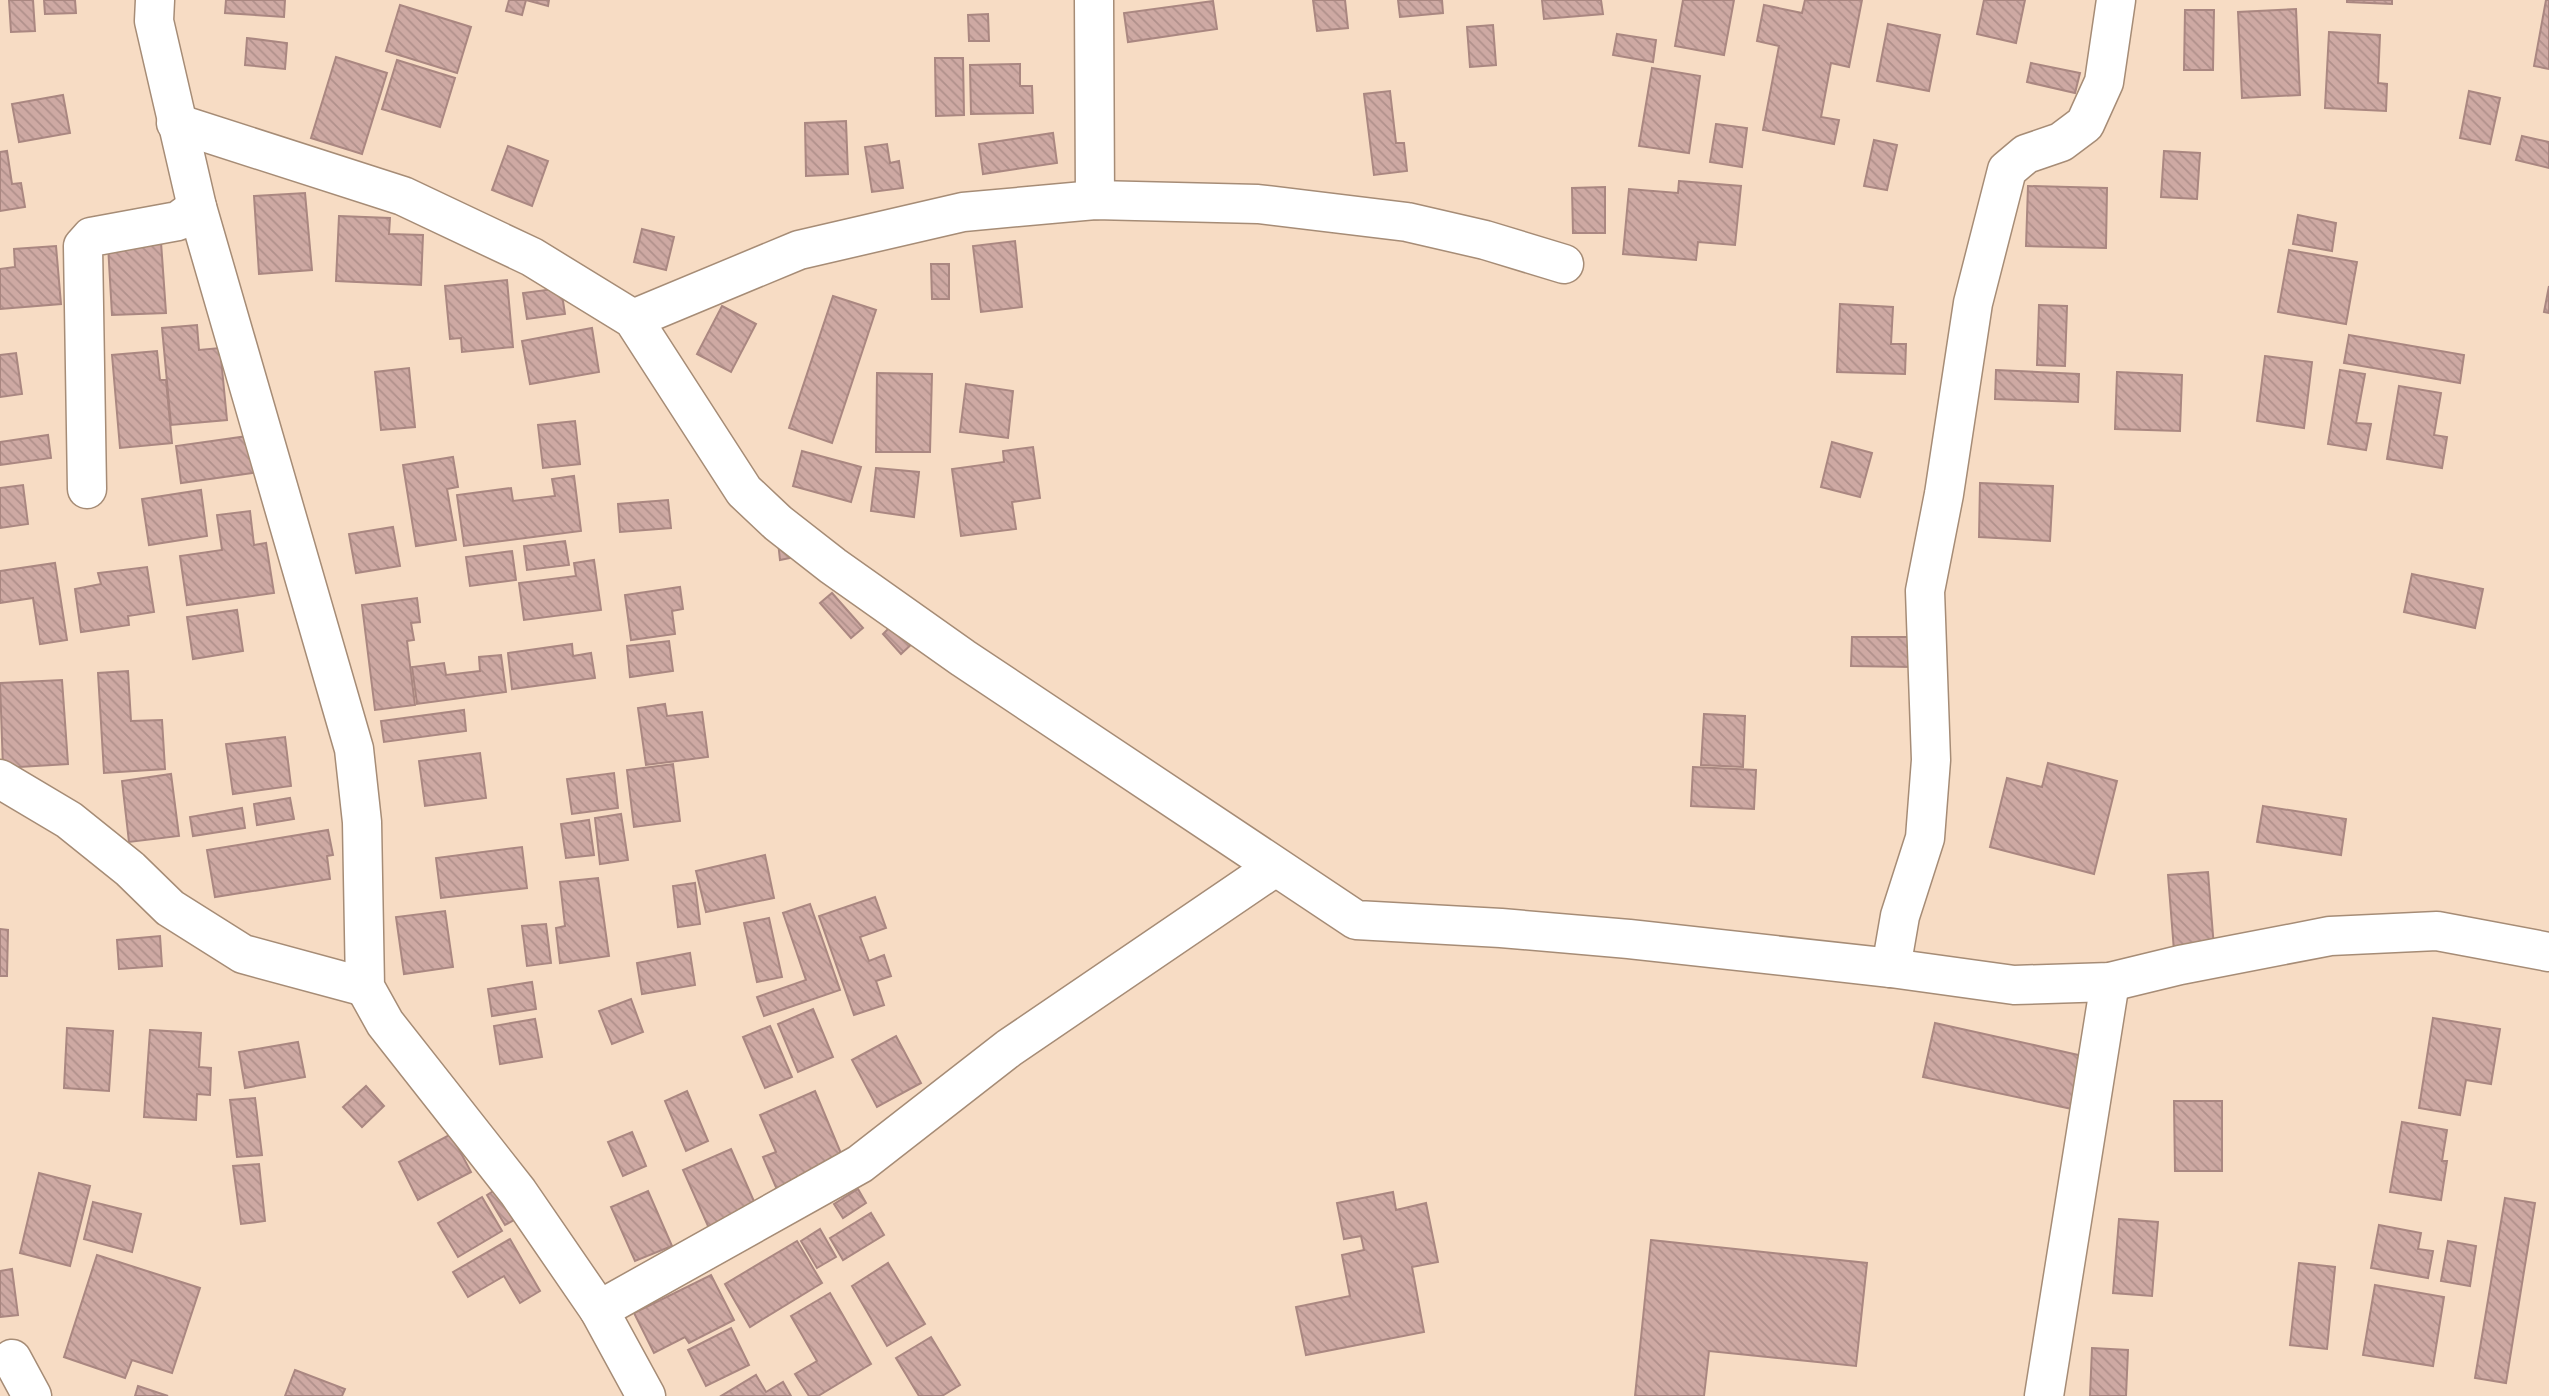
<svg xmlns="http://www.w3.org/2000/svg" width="2549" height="1396" viewBox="0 0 2549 1396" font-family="Karla,sans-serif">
<defs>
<pattern id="building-back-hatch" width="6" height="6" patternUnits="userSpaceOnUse" patternTransform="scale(1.75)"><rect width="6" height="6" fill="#cea9a3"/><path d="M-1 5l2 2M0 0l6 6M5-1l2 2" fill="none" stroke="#b0908b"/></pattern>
</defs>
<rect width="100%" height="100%" fill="#f7dcc4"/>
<g fill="url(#building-back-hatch)" stroke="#aa8781" stroke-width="2">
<polygon points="9,0 33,0 35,31 11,32"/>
<polygon points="44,0 75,0 76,13 45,14"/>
<polygon points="226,0 285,0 284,17 225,13"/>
<polygon points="509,0 526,0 522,15 506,11"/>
<polygon points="526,0 549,0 548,6"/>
<polygon points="1313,0 1345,0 1348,28 1317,31"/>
<polygon points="1398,0 1442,0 1443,13 1400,17"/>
<polygon points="1542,0 1601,0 1603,14 1544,19"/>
<polygon points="1683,0 1734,0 1724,55 1675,46"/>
<polygon points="1805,0 1862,0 1849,67 1831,63 1821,117 1839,120 1834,144 1763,130 1779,46 1757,41 1764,5 1802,13"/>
<polygon points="1984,0 2025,0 2016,43 1977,34"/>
<polygon points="2347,0 2392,0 2392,4 2347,2"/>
<polygon points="2546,0 2549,0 2549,69 2534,66"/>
<polygon points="1213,1 1217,29 1128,42 1124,13"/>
<polygon points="400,5 471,27 457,73 386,51"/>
<polygon points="2296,9 2300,95 2242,98 2238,12"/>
<polygon points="2185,10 2214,10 2213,70 2184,70"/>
<polygon points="988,14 989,41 969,41 968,15"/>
<polygon points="1888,24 1940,35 1929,91 1877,81"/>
<polygon points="1493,25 1496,65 1470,67 1467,27"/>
<polygon points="2329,32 2380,35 2378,83 2387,84 2386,111 2325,108"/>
<polygon points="1617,34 1656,40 1653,62 1613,55"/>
<polygon points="247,38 287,43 285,69 245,65"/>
<polygon points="336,57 387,73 362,154 311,138"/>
<polygon points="935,58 963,58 964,115 936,116"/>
<polygon points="397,60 455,78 440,127 382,109"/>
<polygon points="2031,63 2080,73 2075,93 2027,82"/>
<polygon points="1020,64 1020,86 1032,86 1033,113 971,114 970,65"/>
<polygon points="1652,68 1700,76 1689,153 1639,146"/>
<polygon points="1390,91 1396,143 1404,143 1407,171 1374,175 1364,94"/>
<polygon points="2469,91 2500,98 2490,144 2460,138"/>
<polygon points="63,95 70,133 19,142 12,104"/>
<polygon points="846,121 848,174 806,176 805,123"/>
<polygon points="1716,124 1747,128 1742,167 1710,162"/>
<polygon points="1053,133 1057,163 983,174 979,144"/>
<polygon points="2522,136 2549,142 2549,168 2516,160"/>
<polygon points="1874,140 1897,145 1887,190 1864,186"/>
<polygon points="887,144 890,163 899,161 903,188 872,192 865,147"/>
<polygon points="508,146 548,161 532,206 492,190"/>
<polygon points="7,151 12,184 21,183 25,207 0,211 0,152"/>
<polygon points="2164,151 2200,153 2197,199 2161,197"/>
<polygon points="1679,181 1741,186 1735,245 1698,242 1696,260 1623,254 1629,189 1678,193"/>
<polygon points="2028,186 2107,188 2106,248 2026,246"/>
<polygon points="1605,187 1605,233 1573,233 1572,188"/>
<polygon points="305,193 312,270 259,274 254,196"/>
<polygon points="2298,215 2336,223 2332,251 2293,244"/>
<polygon points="339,216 390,218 389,234 423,235 421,285 336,281"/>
<polygon points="642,229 674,237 666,270 634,262"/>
<polygon points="1015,241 1022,307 981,312 973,246"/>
<polygon points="161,242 166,313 112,315 108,245"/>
<polygon points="56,246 61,304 0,309 0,269 15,267 14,249"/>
<polygon points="2289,250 2357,262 2346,324 2278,312"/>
<polygon points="931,264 949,264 949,299 932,299"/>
<polygon points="507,280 513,347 462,352 461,338 450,339 445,286"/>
<polygon points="2549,286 2549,313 2544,312"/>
<polygon points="561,288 565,314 527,319 523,293"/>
<polygon points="833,296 876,310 832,443 789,428"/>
<polygon points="1840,304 1893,307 1891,344 1906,344 1905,374 1837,372"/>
<polygon points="2039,305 2067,306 2065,366 2037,365"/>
<polygon points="722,306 756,324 731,372 697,354"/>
<polygon points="197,325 199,350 220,348 227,420 171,425 162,328"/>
<polygon points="592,328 599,372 530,384 522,341"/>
<polygon points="2349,335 2464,355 2460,383 2344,363"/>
<polygon points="157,351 160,380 166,380 172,443 120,448 112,355"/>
<polygon points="16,353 22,394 0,397 0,355"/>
<polygon points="2265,356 2312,362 2304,428 2257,421"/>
<polygon points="409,368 415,427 381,430 375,372"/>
<polygon points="1996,370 2079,374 2078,402 1995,399"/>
<polygon points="2340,370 2365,374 2356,423 2371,424 2366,450 2328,444"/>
<polygon points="2117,372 2182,375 2180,431 2115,429"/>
<polygon points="877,373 932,374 930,452 876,452"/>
<polygon points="966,384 1013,391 1008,438 960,432"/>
<polygon points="2399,386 2441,393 2434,435 2447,437 2442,468 2387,459"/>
<polygon points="575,421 580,464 543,468 538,425"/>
<polygon points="48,435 51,458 0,465 0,442"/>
<polygon points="255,435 260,472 181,483 176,446"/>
<polygon points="1832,442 1872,453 1860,497 1821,487"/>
<polygon points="1033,447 1040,498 1012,502 1016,529 961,536 952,469 1004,462 1003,451"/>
<polygon points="802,451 861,467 851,502 793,486"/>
<polygon points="453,457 458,487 447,489 456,540 416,546 403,465"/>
<polygon points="876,468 919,472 914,517 871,511"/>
<polygon points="574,476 581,531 464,546 457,495 511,488 513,501 555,496 552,479"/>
<polygon points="1980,483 2053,486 2050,541 1979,537"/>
<polygon points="23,485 28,524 0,528 0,488"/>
<polygon points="201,490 207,536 149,545 142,499"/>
<polygon points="668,500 671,528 620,532 618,504"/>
<polygon points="250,511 254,545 266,543 274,593 187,605 180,556 222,550 217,515"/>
<polygon points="393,527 400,566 356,573 349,534"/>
<polygon points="788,540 790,558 780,560 778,542"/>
<polygon points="565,541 569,565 527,570 524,546"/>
<polygon points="512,551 516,580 470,586 466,557"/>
<polygon points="594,560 601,610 524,620 519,583 576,576 574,563"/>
<polygon points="55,563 67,640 40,644 33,598 0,603 0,571"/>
<polygon points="147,567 154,612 128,616 129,625 81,632 75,589 101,584 98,573"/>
<polygon points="2412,574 2483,589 2475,628 2404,612"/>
<polygon points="680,587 683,609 672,611 675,634 631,640 625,595"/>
<polygon points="832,593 863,628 851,638 820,603"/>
<polygon points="417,598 420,622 411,623 414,640 407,641 415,705 375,710 362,605"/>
<polygon points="237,610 243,651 193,659 187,617"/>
<polygon points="896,621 914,642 901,654 883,634"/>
<polygon points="1852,637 1911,637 1911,667 1851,666"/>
<polygon points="669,641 673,671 630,677 627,646"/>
<polygon points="572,644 573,656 591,653 595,678 512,689 508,653"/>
<polygon points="501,655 506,692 417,704 412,667 444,663 446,675 480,671 479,657"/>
<polygon points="128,671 131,721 162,720 165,769 104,773 98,673"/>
<polygon points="62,680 68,764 3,768 0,683"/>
<polygon points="665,704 667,716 702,712 708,757 646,765 638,708"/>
<polygon points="464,710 466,731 384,742 381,721"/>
<polygon points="1704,714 1745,716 1743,767 1701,765"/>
<polygon points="285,737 291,786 233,794 226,744"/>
<polygon points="480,753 486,798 425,806 419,761"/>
<polygon points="2048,763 2117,781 2094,874 1990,847 2007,778 2042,787"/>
<polygon points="673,764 680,821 634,827 627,770"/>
<polygon points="1693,767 1756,770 1754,809 1691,806"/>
<polygon points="614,773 618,808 572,814 567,779"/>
<polygon points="171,774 179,836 129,842 122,781"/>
<polygon points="290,798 294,819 257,825 254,804"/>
<polygon points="2263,806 2346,819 2341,855 2257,842"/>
<polygon points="242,808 245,828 193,836 190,817"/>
<polygon points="621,814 628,860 600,864 595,818"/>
<polygon points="589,820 594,855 566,858 561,824"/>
<polygon points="328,830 333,855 327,856 330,879 215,897 207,850"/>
<polygon points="522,847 527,888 441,898 436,858"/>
<polygon points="765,855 774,898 706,912 696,871"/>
<polygon points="2208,872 2214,948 2174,951 2168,875"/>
<polygon points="598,878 609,956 560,963 556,928 565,926 560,882"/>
<polygon points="695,883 700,924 678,927 673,886"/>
<polygon points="875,897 886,928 860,937 869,961 884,955 891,976 876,981 884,1005 854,1015 819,916"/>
<polygon points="810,904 840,990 764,1016 757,997 806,980 783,913"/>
<polygon points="445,911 453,967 404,974 396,917"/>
<polygon points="769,918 782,977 757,982 744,923"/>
<polygon points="546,924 551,963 527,966 522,926"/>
<polygon points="0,929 8,930 7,976 0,976"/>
<polygon points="160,936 162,966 119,969 117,940"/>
<polygon points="690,953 695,985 642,994 637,963"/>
<polygon points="532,982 536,1009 492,1016 488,989"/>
<polygon points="631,999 643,1032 612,1044 599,1011"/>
<polygon points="813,1009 833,1057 798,1072 778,1024"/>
<polygon points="2433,1018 2500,1029 2491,1084 2466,1080 2460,1115 2419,1108"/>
<polygon points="535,1019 542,1057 500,1064 494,1026"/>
<polygon points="1935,1023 2083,1056 2072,1109 1923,1077"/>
<polygon points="770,1026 792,1077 765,1088 743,1037"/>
<polygon points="67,1028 113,1031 109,1091 64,1088"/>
<polygon points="150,1030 201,1033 199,1067 211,1068 210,1095 197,1094 196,1120 144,1117"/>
<polygon points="896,1036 921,1083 877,1107 852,1060"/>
<polygon points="298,1042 305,1077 245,1088 239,1052"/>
<polygon points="366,1086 384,1106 362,1127 343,1107"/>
<polygon points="687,1091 708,1141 686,1151 665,1101"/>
<polygon points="815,1091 845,1163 778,1192 763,1157 776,1152 760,1115"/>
<polygon points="255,1098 262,1155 237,1157 230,1100"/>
<polygon points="2174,1101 2222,1101 2222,1171 2175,1171"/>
<polygon points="2402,1122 2447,1130 2442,1161 2447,1161 2441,1200 2390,1192"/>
<polygon points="632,1132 646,1166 623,1176 608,1142"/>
<polygon points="451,1134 471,1172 418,1200 399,1162"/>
<polygon points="731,1149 760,1215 712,1235 683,1170"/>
<polygon points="259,1164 265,1221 241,1224 233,1166"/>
<polygon points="39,1173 90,1186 70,1266 20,1253"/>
<polygon points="508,1182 525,1214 505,1225 487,1195"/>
<polygon points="858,1189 866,1203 843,1218 834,1204"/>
<polygon points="648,1191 672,1246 635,1261 611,1207"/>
<polygon points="1393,1192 1396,1210 1426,1203 1438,1262 1412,1267 1424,1332 1306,1355 1296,1307 1350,1296 1342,1255 1364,1250 1361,1236 1344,1239 1337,1203"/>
<polygon points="482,1197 502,1231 458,1257 438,1223"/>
<polygon points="2505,1198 2535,1203 2506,1383 2475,1378"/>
<polygon points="93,1202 141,1214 132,1252 84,1239"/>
<polygon points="871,1213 884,1235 843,1260 830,1238"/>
<polygon points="2119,1219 2158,1222 2152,1296 2113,1293"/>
<polygon points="2379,1225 2421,1233 2418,1249 2433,1251 2428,1278 2371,1268"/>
<polygon points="820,1229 836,1257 817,1268 801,1241"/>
<polygon points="510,1239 540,1291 520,1303 504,1276 468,1297 453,1272"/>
<polygon points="1651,1240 1867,1263 1856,1366 1709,1351 1704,1396 1635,1396"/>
<polygon points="797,1241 822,1283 750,1327 725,1284"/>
<polygon points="2448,1241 2476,1246 2470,1286 2441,1281"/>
<polygon points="97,1255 200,1288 172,1373 132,1360 125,1378 64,1357"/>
<polygon points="888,1263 925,1324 887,1346 852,1286"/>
<polygon points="2299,1263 2335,1267 2327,1349 2290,1345"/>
<polygon points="12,1269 18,1315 0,1317 0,1271"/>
<polygon points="711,1275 734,1320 689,1343 685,1337 654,1353 634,1313"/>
<polygon points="2375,1285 2444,1297 2433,1366 2363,1355"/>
<polygon points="830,1293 871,1364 818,1396 809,1396 795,1374 817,1361 791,1316"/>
<polygon points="731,1328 749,1365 706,1386 688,1350"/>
<polygon points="931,1337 960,1385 942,1396 919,1396 896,1358"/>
<polygon points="2092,1348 2128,1350 2126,1396 2090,1396"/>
<polygon points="295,1370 345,1389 342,1396 285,1396"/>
<polygon points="756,1375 766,1392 783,1382 791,1396 721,1396"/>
<polygon points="138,1386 168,1396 135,1396"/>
</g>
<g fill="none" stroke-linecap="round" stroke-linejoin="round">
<g stroke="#a68c76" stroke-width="41">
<g id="street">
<polyline points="155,0 154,21 197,207 354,749 362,822 365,987 385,1023 518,1192 599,1310 646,1396"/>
<polyline points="1094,0 1095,200"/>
<polyline points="176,123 403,196 532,257 633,319 744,491 778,523 833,566 963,658 1356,920 1501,928 1629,939 1891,968 2014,985 2110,982 2180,965 2330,936 2437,931 2549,952"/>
<polyline points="633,319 799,250 963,212 1095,200 1258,204 1407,222 1485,240 1564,264"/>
<polyline points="87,489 83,246 91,237 178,221 197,207"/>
<polyline points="0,779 69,820 130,869 170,908 243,954 365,987"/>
<polyline points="1891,968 1900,916 1925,838 1931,760 1925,591 1944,494 1973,303 2007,170 2026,154 2061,142 2085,124 2104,82 2116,0"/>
<polyline points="599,1310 860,1164 1009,1048 1275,867"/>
<polyline points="12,1359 32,1396"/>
<polyline points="2044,1396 2110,982"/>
</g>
</g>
<use href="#street" stroke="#fff" stroke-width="38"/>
</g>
</svg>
